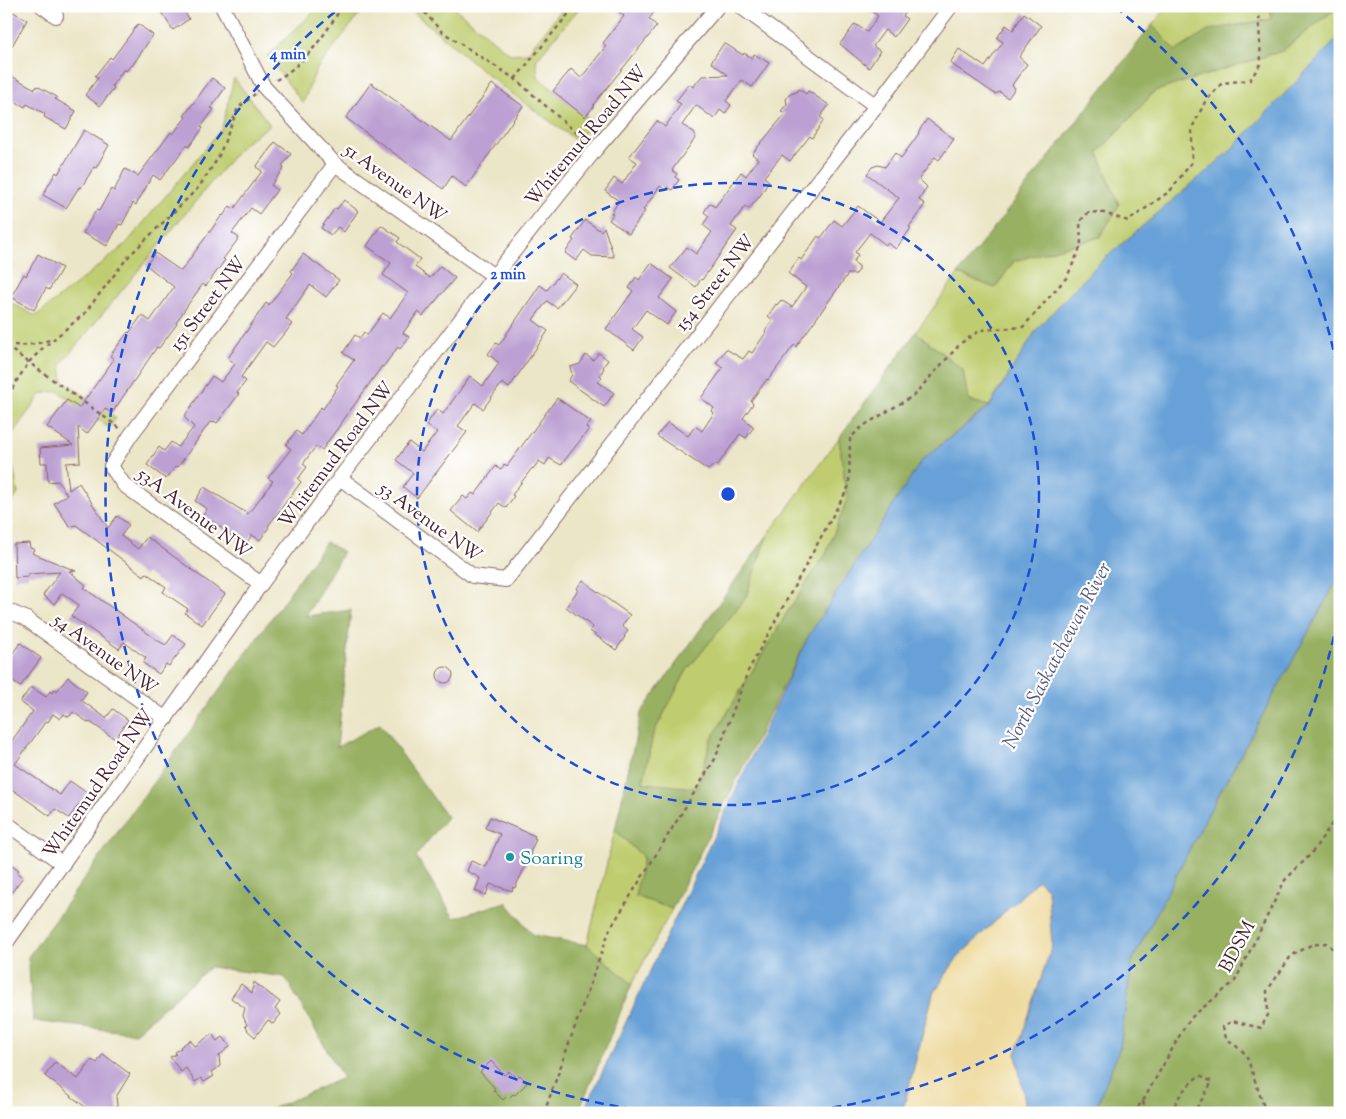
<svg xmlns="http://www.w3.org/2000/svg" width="1346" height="1119" viewBox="0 0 1346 1119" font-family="'Sorts Mill Goudy',serif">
<rect width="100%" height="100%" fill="#fff"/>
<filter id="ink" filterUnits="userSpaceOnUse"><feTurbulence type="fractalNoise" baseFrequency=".02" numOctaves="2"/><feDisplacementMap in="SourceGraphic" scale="10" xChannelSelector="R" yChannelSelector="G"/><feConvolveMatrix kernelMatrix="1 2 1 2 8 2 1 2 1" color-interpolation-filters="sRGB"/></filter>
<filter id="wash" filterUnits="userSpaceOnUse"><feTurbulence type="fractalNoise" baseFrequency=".0096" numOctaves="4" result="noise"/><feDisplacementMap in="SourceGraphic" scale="20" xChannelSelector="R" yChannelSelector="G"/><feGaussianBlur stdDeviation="1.12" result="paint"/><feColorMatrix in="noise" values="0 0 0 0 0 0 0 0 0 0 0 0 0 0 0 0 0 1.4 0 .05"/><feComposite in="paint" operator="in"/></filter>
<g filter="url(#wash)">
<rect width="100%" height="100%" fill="#ece6c8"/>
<g fill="#bfcd6f" stroke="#84764d">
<polygon points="320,6 366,6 316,70 303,103 267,56"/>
<polygon points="406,6 452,6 510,54 527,53 565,6 581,6 536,60 538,77 592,122 577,141 500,85"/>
<polygon points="1168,6 1271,6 1271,19 1210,30 1176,51 1152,25"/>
<polygon points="1339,6 1340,36 1228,153 1096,266 1037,329 989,406 967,400 963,370 916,332 958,274 995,288 1014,261 1100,237 1119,205 1098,153 1155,91 1282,51"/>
<polygon points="234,78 270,125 242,145 61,364 63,381 116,418 109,428 58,391 41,394 8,440 18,494 6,510 6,300 36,316 126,244 222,128"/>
<polygon points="839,438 847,499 826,554 790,608 711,740 697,789 643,783 653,734 687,670 745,599 767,536"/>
<polygon points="615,830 643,857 636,896 672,909 632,984 587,945"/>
</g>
<g fill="#97b062" stroke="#706846">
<polygon points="1271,6 1339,6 1282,51 1155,91 1098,153 1119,205 1100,237 1014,261 995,288 958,274 1152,25 1176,51 1210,30 1271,19"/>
<polygon points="916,332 963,370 968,400 989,406 922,460 808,637 672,909 635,896 643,857 615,830 641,713 767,536 745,599 687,670 653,734 643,783 697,788 711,740 790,608 826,554 847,499 839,438"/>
<polygon points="326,542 343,552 306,616 351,610 337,747 380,724 447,817 416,856 454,918 506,902 533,935 587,945 632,984 578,1113 262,1113 343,1078 285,977 210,967 135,1033 33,1021 28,957"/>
<polygon points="1340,575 1340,1113 1094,1113 1120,1047 1132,961 1209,812"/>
</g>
<polygon fill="#eeda9e" stroke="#9c7c64" points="1038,880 1048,889 1052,945 1016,1054 1027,1113 902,1113 933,994 957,958"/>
<polygon fill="#68a1d7" stroke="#596081" points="1340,36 1340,575 1209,812 1132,961 1120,1047 1094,1113 1027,1113 1016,1054 1052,945 1048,890 1038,880 957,958 933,994 902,1113 583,1113 808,637 922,460 989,407 1037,329 1096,266 1228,153"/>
<g id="blocks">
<g fill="#bca0d3">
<polygon points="157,6 181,6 189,19 173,30"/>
<polygon points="612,6 659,6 649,19 657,26 593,105 594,106 585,117 553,91 571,69 581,78 606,46 603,43 624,16"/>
<polygon points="864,6 910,6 903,16 907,19 894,37 885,30 873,46 880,51 869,68 840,44 855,24 867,32 878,16"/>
<polygon points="10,10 27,20 6,56 6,16"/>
<polygon points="1024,13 1041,26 1019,57 1027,64 1012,85 1015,88 1008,98 1000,92 995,94 950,63 959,49 985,67 1003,42 997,38 1006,25 1013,30"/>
<polygon points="138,24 153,35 132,66 131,65 126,71 124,69 112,86 114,88 100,106 85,95 98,78 95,76 110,57 112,59"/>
<polygon points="724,43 743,55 744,53 752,58 754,54 769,63 752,87 742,80 726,101 731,105 725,114 720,110 714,119 696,105 682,125 694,132 696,137 672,170 677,174 675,177 679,180 672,190 667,187 665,190 660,186 643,210 645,211 629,234 609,220 613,214 611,213 619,201 605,191 614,178 622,184 637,162 629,157 657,121 665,127 681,104 676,101 689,84 693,87 702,76 728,75 711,62"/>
<polygon points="6,73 35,89 37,86 57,97 55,99 76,111 66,129 44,117 45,114 27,104 25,107 6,96"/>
<polygon points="212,78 225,88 211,108 214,109 201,127 203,128 189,147 187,145 160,180 153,175 136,205 133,203 122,225 119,224 107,246 83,233 96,210 99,211 111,189 114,191 125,169 138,176 171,132 173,134 186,117 184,116"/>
<polygon points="371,83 451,141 492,84 523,106 466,187 452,176 443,189 346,118"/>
<polygon points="799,89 806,94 808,91 829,105 820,117 824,120 812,138 810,136 790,161 782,155 764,177 769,181 762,193 749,209 745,206 731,226 737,230 702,280 701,279 696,287 670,268 687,247 696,254 712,232 703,225 709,216 704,212 710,203 715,207 741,172 746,176 758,159 752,154 785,114 781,111 787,104 786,99 790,94 797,92"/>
<polygon points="927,119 954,139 939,160 935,157 919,179 927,187 919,200 925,204 909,227 911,228 896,249 887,243 886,245 870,233 855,252 858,255 853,262 859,266 859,270 856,274 848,274 796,347 794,345 771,376 768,380 767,379 751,401 753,404 743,418 754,427 746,438 740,434 717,466 715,464 708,470 657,436 668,422 688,436 695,426 702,431 714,413 712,411 714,408 701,398 723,368 716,363 726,349 743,359 749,351 752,353 765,334 766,330 773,320 768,316 776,304 777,305 781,300 792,307 806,287 788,273 799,258 801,260 818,236 820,238 823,235 834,220 842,226 858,206 880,222 899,198 867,174 872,167 878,165 885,167 895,153 901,158 918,135 919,131"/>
<polygon points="84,130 109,145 96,168 94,167 81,188 79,187 66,208 43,195 56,172 58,174"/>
<polygon points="275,142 291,154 282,166 284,168 271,185 277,190 259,214 251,208 232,233 239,238 223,259 225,260 206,286 203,284 189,303 176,323 177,324 159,348 157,347 112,413 105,409 87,434 78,427 80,462 66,463 69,490 79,483 108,528 117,516 129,525 121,536 138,549 147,537 225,594 202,625 185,613 188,609 163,592 166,587 146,573 144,576 76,525 70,527 54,503 67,495 58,481 48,482 47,463 41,463 40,448 73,445 47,427 67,400 79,408 114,359 110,356 128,332 129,333 142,315 150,321 174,287 146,265 155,253 181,271 222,215 223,216 230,206 234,209 262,171 256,167"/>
<polygon points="344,200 358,211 344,232 338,227 331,235 321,228 335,208 337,209"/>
<polygon points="585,220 601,231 604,227 614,257 592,256 584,250 576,261 565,253 574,240 572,239"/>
<polygon points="381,225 400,238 397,242 420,259 415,267 430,278 440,266 455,278 423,316 418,312 403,333 409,337 400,349 398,347 383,367 382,366 322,450 316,446 303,464 307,467 298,479 301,482 268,526 269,527 260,540 252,535 245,545 212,521 210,523 202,517 207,509 195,501 204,487 248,514 273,481 268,478 291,449 286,445 296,431 302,435 321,407 323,409 338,386 336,385 354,360 343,353 355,335 360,338 364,332 367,335 383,313 390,318 408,293 383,275 391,263 367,246"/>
<polygon points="38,254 62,268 49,290 46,288 34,310 11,297 24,274 26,276"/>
<polygon points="303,254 339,280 326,297 310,285 286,319 292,324 283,336 282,336 273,347 266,342 241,377 246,381 237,393 239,394 217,423 214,421 212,423 210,422 178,467 176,466 166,479 147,465 159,447 164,451 171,442 178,447 194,427 184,417 212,376 221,382 235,364 228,358 266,303 269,305 293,273 291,271"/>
<polygon points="651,263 673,279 659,298 676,312 667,325 646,310 632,329 643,337 634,350 606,329 633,291 629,288 636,277 639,280"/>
<polygon points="561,273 576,284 557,308 547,301 533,320 548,331 509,388 502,383 483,409 475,403 458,426 467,432 417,498 403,487 413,473 396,460 409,442 422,452 437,432 426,425 437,409 443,414 470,376 483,386 499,363 488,354 496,343 499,345 540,285 547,290"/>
<polygon points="599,353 608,360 603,367 604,368 600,375 602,377 598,382 614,393 604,407 568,381 572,375 570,367 580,364 586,355 593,360"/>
<polygon points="557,398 591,422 586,428 589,429 561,465 549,458 545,465 539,461 533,469 532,468 512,495 514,496 506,508 499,503 477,532 451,511 463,496 467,499 472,493 475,495 496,466 500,470 505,464 507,466"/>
<polygon points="29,543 30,548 34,549 32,553 76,571 69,571 86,585 84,588 160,642 166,645 173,635 186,644 169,666 166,664 159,674 143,663 146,658 124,642 119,649 71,616 79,605 62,593 54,604 43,595 60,572 28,574 28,577 15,578 14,544"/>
<polygon points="583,580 591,586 591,587 630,615 622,626 628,631 624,636 625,637 616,650 590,631 593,627 566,607 578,590 576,589"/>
<polygon points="20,643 41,658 20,687 6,676 6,654 10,657"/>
<circle cx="445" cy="675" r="8"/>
<polygon points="68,677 87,692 81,700 106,718 113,709 128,720 115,739 90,722 89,723 73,712 69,717 64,714 60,719 53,714 48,722 46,721 15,764 60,795 70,781 87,793 69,818 55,809 50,816 6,785 6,749 33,711 20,702 31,687 46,697 50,691 52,693 55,689 57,691"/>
<polygon points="490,817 535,836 534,838 536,839 530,853 531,854 515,888 513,887 512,891 490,884 486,895 475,891 480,878 467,871 471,861 486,867 500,834 485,828"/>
<polygon points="6,861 19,870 17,873 23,877 6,900"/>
<polygon points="254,982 280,1002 275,1009 281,1014 273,1024 268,1020 255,1037 247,1030 248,1029 245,1026 247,1025 243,1016 245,1008 231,998 241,984 252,993"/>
<polygon points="212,1034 217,1041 223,1037 230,1046 219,1056 220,1066 211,1072 214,1076 204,1082 201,1078 195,1082 186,1068 181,1072 170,1057 176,1054 175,1052 181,1048 180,1047 190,1040 195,1046"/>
<polygon points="103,1054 130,1074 116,1097 118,1113 93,1113 45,1076 55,1062 78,1079 92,1060 97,1063"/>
<polygon points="491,1061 504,1075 509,1071 516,1078 520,1075 527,1083 515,1095 513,1094 509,1098 507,1096 503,1100 493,1090 495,1088 480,1072"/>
</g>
</g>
</g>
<g filter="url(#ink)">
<use href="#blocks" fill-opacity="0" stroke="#836562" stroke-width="1"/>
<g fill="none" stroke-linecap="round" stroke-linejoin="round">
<g stroke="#836562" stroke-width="16">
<g id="minor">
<polyline points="42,6 56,16"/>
<polyline points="222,6 264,87 335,164 494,276"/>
<polyline points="740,6 876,106"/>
<polyline points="340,478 473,576 506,580 876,106 951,6"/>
<polyline points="261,584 124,485 111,466 130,436 335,164"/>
<polyline points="6,610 25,618 166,719"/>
<polyline points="6,823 63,864"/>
<polyline points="6,943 261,584 340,478 494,276 595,150 718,6"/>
</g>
</g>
<g stroke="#836562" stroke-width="2.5" stroke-dasharray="4 4" stroke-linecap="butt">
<polyline points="419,6 441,31 515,79 586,141"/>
<polyline points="515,79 575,6"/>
<path d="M276 80C305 64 326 34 342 6"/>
<path d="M6 344C23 347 37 344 53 339"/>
<polyline points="6,346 121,429"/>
<polyline points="6,404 14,385 29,362 43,348 84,314 128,257 199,187 218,158 238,108 255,94"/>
<polyline points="1143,1101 1145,1113"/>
<polyline points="544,1113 610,929 715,759 748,671 849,486 850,438 863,426 913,396 961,343 981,330 1023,327 1067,277 1081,246 1080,221 1089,212 1104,213 1128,221 1170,191 1192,162 1192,128 1205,102 1222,83 1250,80 1261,63 1259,24 1260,6"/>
<polyline points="1133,1113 1143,1101 1185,1026 1193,1016 1235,981 1285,880 1311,854 1340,812"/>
<path d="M1174 1113C1174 1097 1189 1084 1200 1075L1212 1082 1194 1113"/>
<polyline points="1266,1113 1246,1054 1226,1038 1223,1027 1232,1021 1261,1028 1268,1015 1267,991 1291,956 1311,945 1326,943 1340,954"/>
</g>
<use href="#minor" stroke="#fff" stroke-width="14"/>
</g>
</g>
<g fill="none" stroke="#1d4ed8" stroke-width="2.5" stroke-dasharray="9 6">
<circle cx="728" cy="494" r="311"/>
<path d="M1340 607A622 622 0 0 1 793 1113M663 1113A622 622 0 0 1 341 7M1115 7A622 622 0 0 1 1340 381"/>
</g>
<circle fill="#0f9aa8" stroke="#fff" stroke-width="2" cx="510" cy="857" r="5"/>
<g text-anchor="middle" stroke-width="4.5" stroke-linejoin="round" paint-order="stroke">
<g font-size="19" fill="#4a1f2b" stroke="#fff">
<text transform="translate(585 135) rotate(-50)" y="7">Whitemud Road NW</text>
<text transform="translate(396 182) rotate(36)" y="7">51 Avenue NW</text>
<text transform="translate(714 282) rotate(-52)" y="7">154 Street NW</text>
<text transform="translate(207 303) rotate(-53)" y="7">151 Street NW</text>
<text transform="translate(335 454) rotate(-53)" y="7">Whitemud Road NW</text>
<text transform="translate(195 512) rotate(37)" y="7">53A Avenue NW</text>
<text transform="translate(431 521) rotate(36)" y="7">53 Avenue NW</text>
<text transform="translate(106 653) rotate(36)" y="7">54 Avenue NW</text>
<text transform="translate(97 783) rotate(-55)" y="7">Whitemud Road NW</text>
<text transform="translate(1236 946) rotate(-62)" y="7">BDSM</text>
</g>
<g font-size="19" fill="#0d838f" stroke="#fff" text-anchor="start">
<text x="520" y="864">Soaring</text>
</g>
<g font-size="20" font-style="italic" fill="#585a78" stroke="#fff">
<text transform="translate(1056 655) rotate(-62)" y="7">North Saskatchewan River</text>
</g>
</g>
<circle cx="728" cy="494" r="8" fill="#1d4ed8" stroke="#fff" stroke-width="2.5"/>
<g font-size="15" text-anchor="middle" font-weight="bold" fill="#1d4ed8" stroke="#fff" stroke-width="4.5" stroke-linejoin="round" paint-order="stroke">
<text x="288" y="59">4 min</text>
<text x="508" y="279">2 min</text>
</g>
<rect width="1346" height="1119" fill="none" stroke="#fff" stroke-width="25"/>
</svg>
